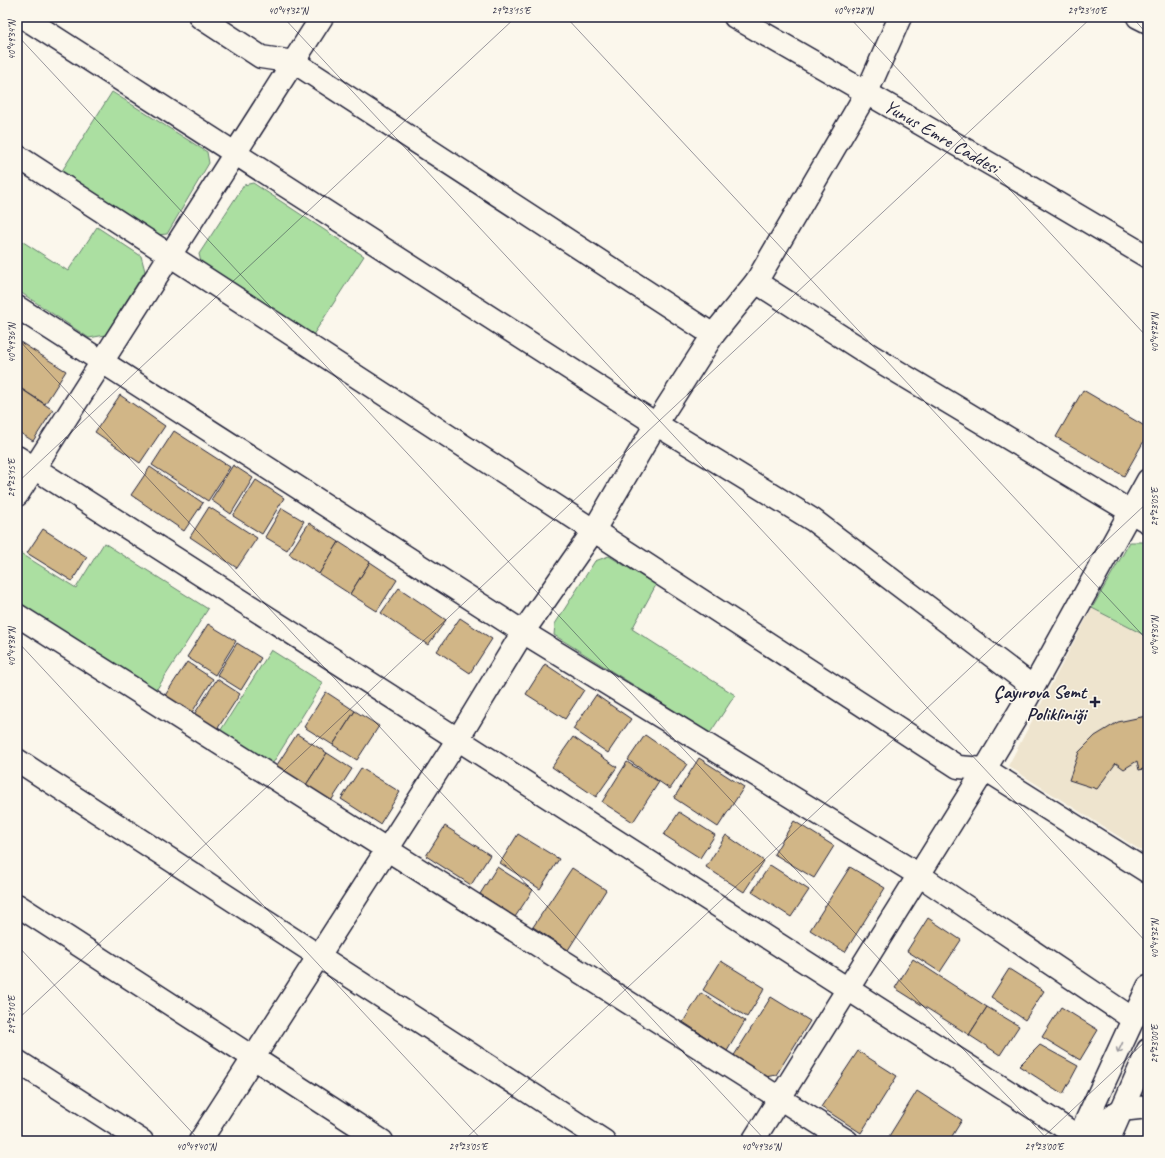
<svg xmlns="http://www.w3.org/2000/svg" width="1165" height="1158" viewBox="0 0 1165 1158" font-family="Caveat,sans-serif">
<rect width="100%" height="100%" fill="#fbf7ec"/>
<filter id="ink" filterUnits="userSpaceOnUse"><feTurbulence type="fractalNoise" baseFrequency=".025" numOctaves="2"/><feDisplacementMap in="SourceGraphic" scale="8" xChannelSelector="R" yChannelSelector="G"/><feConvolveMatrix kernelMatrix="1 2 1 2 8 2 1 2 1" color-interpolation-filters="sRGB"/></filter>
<g filter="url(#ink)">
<polygon fill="#eee4ce" points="1092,608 1148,637 1148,855 1008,766"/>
<g fill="#abdfa1" stroke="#66806e">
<polygon points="112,92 207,152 209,163 167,234 157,235 60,174"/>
<polygon points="253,183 364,256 313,335 202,266 199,254 244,185"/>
<polygon points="97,227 141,256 145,271 105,335 89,338 17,290 17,238 68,271"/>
<polygon points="1130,542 1148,542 1148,637 1092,608"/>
<polygon points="104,543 208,609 155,692 17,604 17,551 76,588"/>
<polygon points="609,556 656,585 632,629 735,695 710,733 554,635 555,624 595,561"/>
<polygon points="271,650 323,683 271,766 219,733"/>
</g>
<g fill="#d1b687" stroke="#22223b">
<polygon points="17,340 66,371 45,404 17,386"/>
<polygon points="17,386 53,410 33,441 17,431"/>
<polygon points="1083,390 1148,428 1148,434 1124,476 1056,437"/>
<polygon points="120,395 165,426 140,463 95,432"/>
<polygon points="174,431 230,467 208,501 152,465"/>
<polygon points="233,465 253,478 231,514 211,500"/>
<polygon points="150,467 203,503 184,531 131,495"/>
<polygon points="256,480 284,498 262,534 233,516"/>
<polygon points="209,507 257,538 237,568 190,537"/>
<polygon points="282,508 304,521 287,550 265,537"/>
<polygon points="309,523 339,542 319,574 289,554"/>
<polygon points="43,529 87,557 72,581 27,553"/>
<polygon points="339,542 370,562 350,594 319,574"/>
<polygon points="370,562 397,580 377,611 350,594"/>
<polygon points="399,588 446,620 428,645 381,613"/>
<polygon points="460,618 492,639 470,673 437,651"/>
<polygon points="208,624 236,641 215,675 187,657"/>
<polygon points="237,643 261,658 241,690 217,675"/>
<polygon points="187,662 213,679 189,717 162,700"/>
<polygon points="545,664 584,690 565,719 526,694"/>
<polygon points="217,679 240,694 216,731 193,716"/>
<polygon points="326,692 355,711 333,745 304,727"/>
<polygon points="596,695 631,719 608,753 573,729"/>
<polygon points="355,711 379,726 357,760 333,745"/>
<polygon points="1146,716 1148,716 1148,768 1139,770 1137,761 1124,769 1116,763 1097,789 1069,780 1079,752 1095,736 1118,722"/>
<polygon points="297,734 327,753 304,788 275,768"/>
<polygon points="645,735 687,764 670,789 628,760"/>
<polygon points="573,737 617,767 596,797 552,767"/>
<polygon points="327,753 352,769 329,804 304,788"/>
<polygon points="699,758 744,787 718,827 674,798"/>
<polygon points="627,762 659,782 633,822 602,802"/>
<polygon points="361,768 400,792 380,824 341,799"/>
<polygon points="679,812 715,835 700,858 664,835"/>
<polygon points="794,821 834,846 814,878 774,854"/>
<polygon points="445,826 490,855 471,885 426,856"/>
<polygon points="518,834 559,859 540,889 500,863"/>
<polygon points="726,835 764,861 744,892 706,867"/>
<polygon points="770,865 809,890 791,917 752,892"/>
<polygon points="497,867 533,890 515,917 480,894"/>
<polygon points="850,867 885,888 845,952 810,930"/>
<polygon points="572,868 606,890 568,950 533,927"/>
<polygon points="928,918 961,940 940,972 907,951"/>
<polygon points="913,959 987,1007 969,1035 895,988"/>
<polygon points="721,961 765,988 747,1017 703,990"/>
<polygon points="1009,969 1044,991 1025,1020 991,997"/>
<polygon points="701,993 745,1021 727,1051 683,1022"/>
<polygon points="771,997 810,1021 776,1075 765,1077 733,1057"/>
<polygon points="987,1007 1019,1026 1000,1055 969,1035"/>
<polygon points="1061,1007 1098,1030 1080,1060 1042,1037"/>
<polygon points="1040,1045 1078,1066 1063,1094 1019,1066"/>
<polygon points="858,1051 897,1076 861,1133 821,1107"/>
<polygon points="917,1091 962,1120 949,1141 886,1141"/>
</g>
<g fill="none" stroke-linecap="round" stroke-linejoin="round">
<g stroke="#22223b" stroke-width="25">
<g id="street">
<polyline points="23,17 656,424 813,520 1033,687"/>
<polyline points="200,17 261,57 294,62 713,335"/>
<polyline points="1138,17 1148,22"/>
<polyline points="17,156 958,767 985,769 1148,872"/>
<polyline points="756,282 873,357 1148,522"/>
<polyline points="17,307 523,632 919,875 1133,1019"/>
<polyline points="17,495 322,17"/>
<polyline points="17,615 847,1141"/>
<polyline points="17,760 604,1141"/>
<polyline points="17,905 382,1141"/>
<polyline points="17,1061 142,1141"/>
<polyline points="200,1141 458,739 523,632 594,530 656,424 713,335 756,282 867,92 900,17"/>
<polyline points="753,1141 985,769 1024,704 1148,480"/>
<polyline points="1086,1141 1079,1137 1121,1110 1148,1107"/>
</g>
</g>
<g stroke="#22223b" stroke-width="25">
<g id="secondary">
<polyline points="735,17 999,169 1148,257"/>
<polyline points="17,457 1079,1137"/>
<polyline points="1077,1141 1148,987"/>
<polyline points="1108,1141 1148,1050"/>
</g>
</g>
<use href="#street" stroke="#fbf7ec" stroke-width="22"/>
<use href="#secondary" stroke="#fbf7ec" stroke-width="22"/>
</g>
<defs><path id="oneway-shaft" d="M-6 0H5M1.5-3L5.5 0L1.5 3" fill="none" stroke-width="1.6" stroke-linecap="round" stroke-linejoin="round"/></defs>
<use stroke="#99979c" href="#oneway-shaft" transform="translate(1120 1048) rotate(115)"/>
</g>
<path fill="none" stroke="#22223b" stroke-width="1" stroke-opacity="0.45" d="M283 17 1148 944M566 17 1148 641M849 17 1148 338M1132 17 1148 35M17 35 1049 1141M17 338 766 1141M17 483 516 17M17 641 483 1141M17 945 200 1141M17 1020 1092 17M463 1141 1148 502M1039 1141 1148 1039"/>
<path fill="#22223b" stroke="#fbf7ec" stroke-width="1.5" d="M1093 696h4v4h4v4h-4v4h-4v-4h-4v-4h4z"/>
<g text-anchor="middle" stroke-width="3" stroke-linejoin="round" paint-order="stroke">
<g font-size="19" fill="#22223b" stroke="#fbf7ec">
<text transform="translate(942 136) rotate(30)" y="7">Yunus Emre Caddesi</text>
</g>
<g font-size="19" font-weight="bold" fill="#22223b" stroke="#fbf7ec" text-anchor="end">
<text x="1086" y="698">Çayırova Semt<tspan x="1086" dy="22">Polikliniği</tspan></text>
</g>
</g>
<rect width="1165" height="1158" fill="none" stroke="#fbf7ec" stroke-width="44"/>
<rect x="22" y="22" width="1121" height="1114" fill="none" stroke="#22223b" stroke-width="1.5"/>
<g font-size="10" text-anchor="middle" fill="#22223b">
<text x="288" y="14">40°49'32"N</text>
<text x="511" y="14">29°23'15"E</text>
<text x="853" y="14">40°49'28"N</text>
<text x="1087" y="14">29°23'10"E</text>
<text transform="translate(11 40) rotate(-90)" y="4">40°49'34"N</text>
<text transform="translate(1154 333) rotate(-90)" y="4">40°49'28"N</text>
<text transform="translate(11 343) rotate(-90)" y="4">40°49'36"N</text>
<text transform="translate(11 478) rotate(-90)" y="4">29°23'15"E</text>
<text transform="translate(1154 507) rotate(-90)" y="4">29°23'05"E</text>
<text transform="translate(1154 636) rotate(-90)" y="4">40°49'30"N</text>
<text transform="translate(11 647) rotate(-90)" y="4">40°49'38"N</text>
<text transform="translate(1154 939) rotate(-90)" y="4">40°49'32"N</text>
<text transform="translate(11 1015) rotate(-90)" y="4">29°23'10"E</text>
<text transform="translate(1154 1044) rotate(-90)" y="4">29°23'00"E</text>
<text x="196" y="1150">40°49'40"N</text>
<text x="468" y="1150">29°23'05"E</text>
<text x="761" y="1150">40°49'36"N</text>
<text x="1044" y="1150">29°23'00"E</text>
</g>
</svg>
